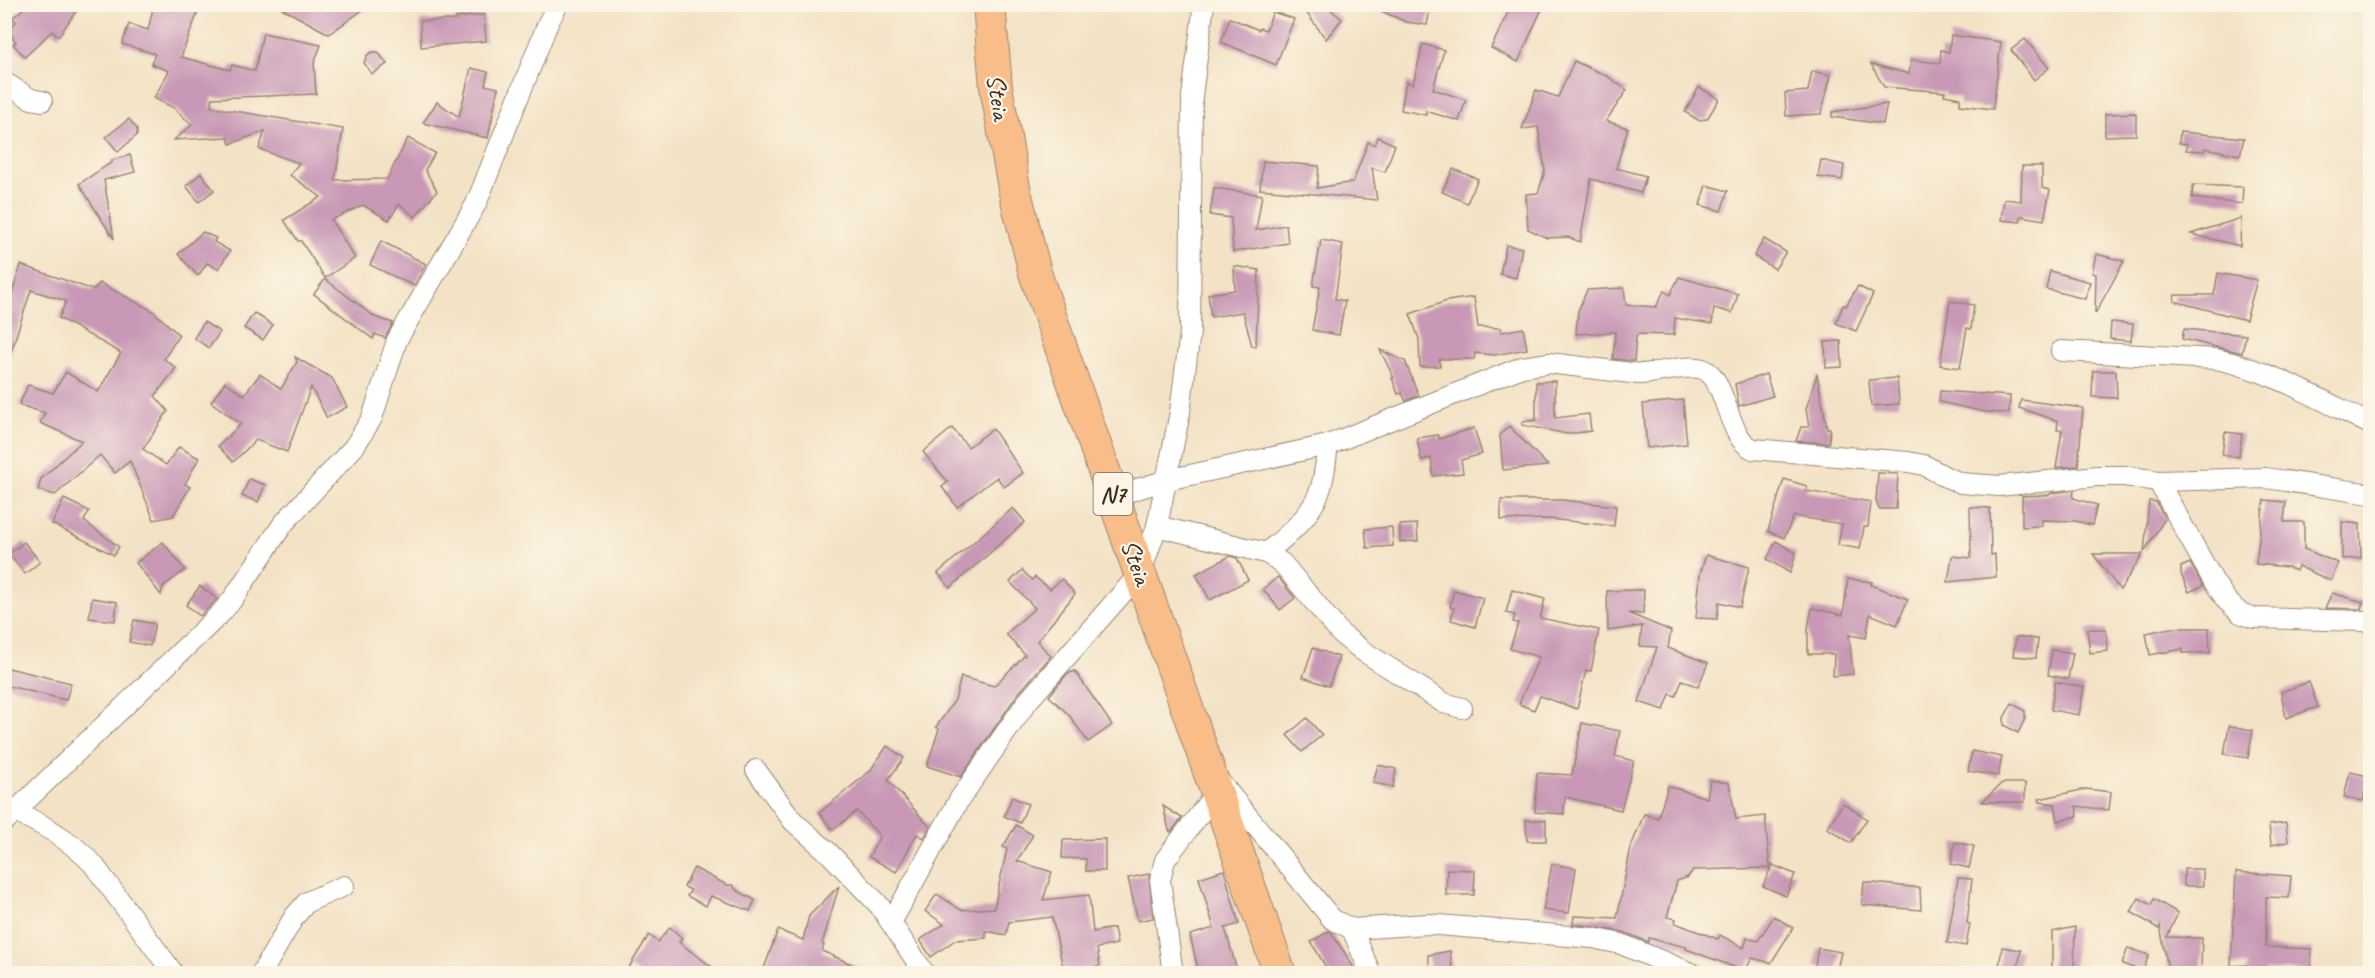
<svg xmlns="http://www.w3.org/2000/svg" width="2375" height="978" viewBox="0 0 2375 978" font-family="Caveat,sans-serif">
<rect width="100%" height="100%" fill="#fcf5e5"/>
<filter id="ink" filterUnits="userSpaceOnUse"><feTurbulence type="fractalNoise" baseFrequency=".0167" numOctaves="2"/><feDisplacementMap in="SourceGraphic" scale="12" xChannelSelector="R" yChannelSelector="G"/><feConvolveMatrix kernelMatrix="1 2 1 2 8 2 1 2 1" color-interpolation-filters="sRGB"/></filter>
<filter id="wash" filterUnits="userSpaceOnUse"><feTurbulence type="fractalNoise" baseFrequency=".008" numOctaves="4" result="noise"/><feDisplacementMap in="SourceGraphic" scale="24" xChannelSelector="R" yChannelSelector="G"/><feGaussianBlur stdDeviation="1.35" result="paint"/><feColorMatrix in="noise" values="0 0 0 0 0 0 0 0 0 0 0 0 0 0 0 0 0 1.4 0 .05"/><feComposite in="paint" operator="in"/></filter>
<g filter="url(#wash)">
<rect width="100%" height="100%" fill="#f3e2c5"/>
<g id="blocks">
<g fill="#c898b6">
<polygon points="29,4 81,4 59,36 52,31 25,57 13,44 16,42 7,30 16,22 12,18"/>
<polygon points="154,4 187,4 199,9 181,57 230,70 232,65 255,71 263,33 321,45 314,63 316,94 212,98 211,107 343,129 335,180 387,179 408,138 435,153 425,170 437,191 415,217 399,204 389,220 363,205 331,220 355,258 325,278 301,241 298,241 284,220 321,197 290,175 299,163 259,149 265,131 230,144 228,137 174,140 192,125 174,108 154,98 169,71 151,64 155,54 122,44 129,24 148,30"/>
<polygon points="274,4 371,4 329,34"/>
<polygon points="1300,4 1324,4 1342,19 1326,39"/>
<polygon points="1366,4 1431,4 1427,25 1406,22"/>
<polygon points="1512,4 1544,4 1518,62 1491,48"/>
<polygon points="1273,12 1294,19 1276,65 1221,42 1230,18 1259,30 1260,28 1266,30"/>
<polygon points="484,15 486,41 421,47 420,21 456,20 456,18"/>
<polygon points="1951,35 2001,42 1993,109 1960,105 1960,98 1944,95 1945,92 1884,87 1871,64 1909,74 1911,60 1940,63 1941,50 1949,52"/>
<polygon points="2025,39 2049,68 2034,80 2011,50"/>
<polygon points="1423,44 1444,50 1433,89 1466,100 1459,121 1426,111 1426,115 1401,110 1406,82 1413,84"/>
<polygon points="372,52 378,52 387,64 372,74 364,63 367,55"/>
<polygon points="1574,61 1607,76 1627,90 1606,121 1628,128 1616,168 1646,176 1641,193 1591,179 1580,242 1568,237 1547,238 1528,229 1526,194 1538,193 1545,171 1538,127 1522,129 1536,90 1558,97"/>
<polygon points="471,68 488,72 485,85 498,88 488,138 423,123 437,102 459,117"/>
<polygon points="1812,71 1831,75 1821,114 1786,116 1785,93 1808,91"/>
<polygon points="1699,87 1719,99 1707,119 1698,120 1685,112"/>
<polygon points="1887,104 1883,124 1832,117 1832,112"/>
<polygon points="2136,113 2136,135 2105,136 2105,114"/>
<polygon points="129,119 137,129 137,135 118,152 106,137"/>
<polygon points="2180,132 2244,138 2240,155 2205,148 2204,151 2186,150 2187,144 2179,143"/>
<polygon points="1378,137 1395,145 1385,172 1372,168 1377,200 1260,189 1263,161 1319,166 1317,188 1353,182 1368,142 1375,145"/>
<polygon points="130,155 135,172 104,180 114,239 79,184 112,162 112,160"/>
<polygon points="1821,160 1844,165 1842,180 1818,177"/>
<polygon points="2022,166 2042,166 2042,188 2050,190 2044,220 2021,216 2020,222 2001,220 2004,199 2021,201"/>
<polygon points="1453,169 1478,179 1467,203 1442,192"/>
<polygon points="201,173 214,190 199,202 186,186"/>
<polygon points="1706,185 1728,191 1721,211 1700,205"/>
<polygon points="2193,185 2243,187 2242,204 2192,198"/>
<polygon points="1214,188 1262,195 1256,230 1286,225 1288,243 1233,252 1231,218 1210,215"/>
<polygon points="2241,218 2240,246 2191,234"/>
<polygon points="203,232 216,238 214,242 230,251 218,269 207,263 198,276 178,254"/>
<polygon points="1764,239 1786,252 1775,269 1754,256"/>
<polygon points="1321,240 1343,244 1335,299 1345,301 1339,335 1312,330 1320,287 1313,286"/>
<polygon points="381,241 426,264 414,286 370,265"/>
<polygon points="1506,245 1522,248 1516,278 1500,274"/>
<polygon points="2096,254 2124,261 2095,314 2096,274 2092,273"/>
<polygon points="21,265 93,290 100,283 153,311 179,335 164,359 176,368 155,396 168,411 143,449 166,465 179,447 199,458 185,484 190,487 173,516 154,520 130,461 115,473 100,455 55,495 38,490 41,479 82,441 40,423 45,413 19,405 28,385 53,393 66,372 98,392 121,353 59,318 66,301 31,290 8,361 4,360 4,317"/>
<polygon points="1234,266 1259,270 1256,346 1252,346 1243,312 1211,317 1208,294 1235,290"/>
<polygon points="2050,271 2090,282 2085,299 2046,289"/>
<polygon points="2218,273 2257,280 2246,320 2174,301 2175,295 2214,295"/>
<polygon points="1679,277 1738,294 1732,313 1714,308 1712,324 1675,318 1674,335 1638,334 1636,336 1634,361 1613,359 1615,332 1576,334 1578,311 1587,290 1624,288 1626,305 1656,307 1664,291 1670,295"/>
<polygon points="325,279 375,317 393,323 385,338 375,334 373,339 314,294"/>
<polygon points="1858,286 1873,294 1856,331 1836,323 1843,305 1846,306"/>
<polygon points="1474,297 1478,327 1501,328 1501,332 1523,328 1527,349 1495,355 1475,353 1474,359 1439,359 1440,366 1420,367 1419,339 1410,314 1447,301"/>
<polygon points="1950,301 1974,305 1971,329 1967,328 1960,368 1940,365"/>
<polygon points="254,313 273,325 263,340 244,328"/>
<polygon points="204,322 220,332 209,348 194,338"/>
<polygon points="2111,322 2133,324 2131,341 2110,339"/>
<polygon points="2184,329 2246,335 2242,353 2182,339"/>
<polygon points="1841,341 1842,367 1826,368 1825,342"/>
<polygon points="1380,350 1405,361 1419,396 1406,401 1402,393 1398,394 1392,378 1394,378"/>
<polygon points="295,357 332,378 347,407 327,418 311,387 287,452 256,440 233,462 218,446 241,424 211,402 225,382 244,395 260,374 281,389 297,362"/>
<polygon points="2093,371 2116,371 2117,398 2092,397"/>
<polygon points="1766,374 1773,396 1739,406 1735,384"/>
<polygon points="1817,374 1827,428 1830,428 1829,443 1796,441 1801,427 1809,427 1806,409"/>
<polygon points="1897,378 1899,404 1871,406 1869,380"/>
<polygon points="1555,381 1555,418 1589,414 1591,431 1567,434 1522,425 1522,422 1536,420 1536,382"/>
<polygon points="1940,391 2010,396 2009,413 1985,412 1939,402"/>
<polygon points="1683,400 1687,444 1647,448 1643,404"/>
<polygon points="2021,400 2083,408 2078,466 2056,468 2062,430 2057,430 2058,421 2019,408"/>
<polygon points="1509,426 1548,466 1503,470 1500,435"/>
<polygon points="952,428 968,447 993,429 1023,473 1004,487 997,477 957,507 942,487 948,482 923,452"/>
<polygon points="1474,428 1482,454 1461,460 1463,473 1433,476 1431,458 1421,460 1417,438 1438,435 1439,439"/>
<polygon points="2225,432 2242,434 2239,457 2222,455"/>
<polygon points="1878,473 1898,474 1896,509 1879,509 1876,501"/>
<polygon points="249,479 265,485 258,502 242,496"/>
<polygon points="1784,479 1807,486 1806,491 1871,502 1868,527 1864,527 1860,549 1838,545 1842,524 1794,516 1784,538 1768,531"/>
<polygon points="2074,490 2073,498 2097,505 2092,525 2076,521 2042,520 2042,526 2022,527 2022,496 2048,495 2052,493"/>
<polygon points="64,499 89,511 84,521 119,547 114,555 52,524"/>
<polygon points="1501,500 1562,500 1616,506 1614,526 1549,519 1501,520"/>
<polygon points="2264,500 2286,502 2284,522 2304,522 2304,549 2338,563 2331,581 2298,566 2296,571 2288,567 2256,564"/>
<polygon points="2149,501 2156,502 2165,519 2144,552"/>
<polygon points="1970,507 1990,508 1991,555 1995,554 1996,577 1948,582 1952,556 1971,558"/>
<polygon points="1013,508 1025,522 950,588 938,573"/>
<polygon points="2342,522 2360,524 2361,558 2342,559"/>
<polygon points="1417,524 1418,541 1400,542 1400,525"/>
<polygon points="1392,527 1393,546 1367,548 1365,529"/>
<polygon points="1776,541 1796,553 1790,573 1767,559"/>
<polygon points="24,542 40,562 25,574 9,554"/>
<polygon points="163,542 185,570 163,587 161,595 136,563"/>
<polygon points="2093,554 2143,554 2120,590"/>
<polygon points="1706,555 1749,567 1740,607 1719,602 1717,619 1696,618 1700,574"/>
<polygon points="1230,556 1237,558 1248,580 1210,600 1196,574"/>
<polygon points="2190,563 2203,586 2189,592 2181,574 2181,567"/>
<polygon points="1022,570 1032,580 1035,577 1050,589 1062,579 1075,594 1037,641 1051,656 1017,695 961,777 927,766 939,729 936,727 955,700 961,677 994,686 1025,655 1006,634 1035,608 1010,582"/>
<polygon points="1278,577 1295,598 1280,610 1263,589"/>
<polygon points="1848,579 1872,582 1871,585 1908,599 1897,625 1870,614 1866,638 1849,635 1853,674 1833,676 1834,654 1808,654 1808,628 1812,608 1843,615"/>
<polygon points="200,586 217,599 200,616 186,605"/>
<polygon points="1454,590 1483,598 1475,627 1451,620 1454,608 1450,607"/>
<polygon points="1512,590 1545,599 1540,618 1599,630 1591,671 1586,670 1577,709 1540,696 1534,710 1519,704 1539,657 1510,649 1518,623 1513,622 1515,615 1506,613"/>
<polygon points="1635,590 1644,590 1643,614 1628,613 1671,631 1668,648 1708,663 1698,687 1682,680 1676,696 1670,694 1664,710 1639,702 1657,647 1640,646 1642,626 1608,631 1607,591"/>
<polygon points="2332,593 2363,602 2361,609 2325,608"/>
<polygon points="92,598 117,602 115,621 89,618"/>
<polygon points="134,620 155,624 150,646 129,642"/>
<polygon points="2170,628 2209,628 2210,653 2183,653 2183,649 2150,655 2146,633"/>
<polygon points="2087,629 2106,629 2108,651 2090,653"/>
<polygon points="2016,637 2038,639 2036,658 2013,656"/>
<polygon points="1313,648 1339,657 1329,686 1303,677"/>
<polygon points="2052,650 2073,653 2068,679 2048,675"/>
<polygon points="4,667 71,683 66,700 4,685"/>
<polygon points="1075,671 1112,725 1088,742 1069,715 1049,696 1067,674"/>
<polygon points="2055,682 2084,687 2079,715 2051,710"/>
<polygon points="2309,682 2318,707 2286,718 2281,692"/>
<polygon points="2012,703 2025,711 2025,719 2018,733 2004,725 2004,718"/>
<polygon points="1307,718 1322,735 1302,752 1287,735"/>
<polygon points="1582,723 1620,731 1615,756 1634,761 1621,810 1565,797 1564,814 1535,812 1537,773 1572,775"/>
<polygon points="2229,726 2253,730 2248,758 2224,754"/>
<polygon points="887,746 904,758 888,780 930,827 924,838 917,834 896,872 869,857 880,836 857,811 833,830 819,813 870,771"/>
<polygon points="1972,751 2002,757 1998,776 1968,771"/>
<polygon points="1378,765 1396,769 1393,787 1373,783"/>
<polygon points="2350,772 2368,776 2363,801 2344,797"/>
<polygon points="1710,780 1729,783 1736,819 1765,816 1770,868 1693,870 1688,877 1677,881 1667,917 1676,919 1675,923 1718,939 1720,935 1744,948 1747,938 1758,941 1774,916 1793,928 1771,963 1752,958 1745,971 1686,949 1686,947 1649,938 1648,942 1624,932 1573,924 1574,916 1617,918 1631,847 1644,814 1658,818 1668,786 1707,798"/>
<polygon points="2002,783 2025,783 2025,802 1982,802"/>
<polygon points="2086,789 2111,792 2109,810 2076,806 2078,816 2058,821 2055,804 2040,802 2039,799"/>
<polygon points="1012,797 1028,804 1020,823 1004,816"/>
<polygon points="1843,803 1867,819 1851,843 1827,828"/>
<polygon points="1163,806 1182,818 1171,832 1169,830"/>
<polygon points="1526,820 1546,820 1546,841 1527,841"/>
<polygon points="2286,823 2288,842 2271,845 2269,825"/>
<polygon points="1016,825 1033,835 1017,861 1052,872 1043,900 1089,895 1093,932 1114,928 1117,944 1097,948 1100,966 1064,972 1052,917 1009,922 1006,935 986,931 986,938 955,940 931,957 920,940 944,924 925,911 937,894 961,910 994,908 1007,849 1003,847"/>
<polygon points="1105,839 1105,871 1086,871 1086,859 1062,858 1063,840"/>
<polygon points="1955,842 1974,846 1969,868 1951,864"/>
<polygon points="1552,864 1576,868 1569,913 1543,910"/>
<polygon points="1772,865 1795,874 1786,896 1763,886"/>
<polygon points="694,868 727,885 733,885 736,890 755,900 750,911 711,896 706,906 687,896 691,890 684,887"/>
<polygon points="1447,869 1475,870 1474,895 1446,895"/>
<rect x="2184" y="869" width="19" height="17"/>
<polygon points="1224,870 1239,924 1225,928 1238,974 1199,974 1190,935 1214,928 1199,878"/>
<polygon points="2236,872 2291,876 2289,898 2266,897 2266,947 2312,949 2311,971 2265,970 2265,974 2246,974 2247,965 2231,966"/>
<polygon points="1149,874 1153,918 1138,921 1128,878"/>
<polygon points="1958,878 1972,879 1967,923 1970,924 1966,946 1947,943"/>
<polygon points="1864,882 1920,888 1921,910 1862,905"/>
<polygon points="839,886 822,944 824,945 822,951 874,974 762,974 778,930 803,940 809,916"/>
<polygon points="2139,898 2151,905 2154,899 2178,913 2167,937 2202,938 2201,969 2191,970 2192,974 2169,974 2160,926 2159,929 2131,912"/>
<polygon points="670,927 682,938 679,942 721,974 639,974 629,967 649,935 658,942"/>
<polygon points="2075,927 2074,972 2052,972 2052,932"/>
<polygon points="1329,931 1332,933 1358,974 1330,974 1311,942"/>
<polygon points="2002,947 2021,950 2017,974 1998,974"/>
<polygon points="1818,948 1841,952 1837,970 1815,966"/>
<polygon points="2128,948 2149,955 2143,971 2122,964"/>
<polygon points="1450,951 1453,974 1431,974 1428,955"/>
</g>
</g>
</g>
<g filter="url(#ink)">
<use href="#blocks" fill-opacity="0" stroke="#978672" stroke-width="1.5"/>
<g fill="none" stroke-linecap="round" stroke-linejoin="round">
<g stroke="#978672" stroke-width="22">
<g id="street">
<polyline points="4,82 31,99 42,101"/>
<path d="M2061 351 2216 359C2270 370 2321 400 2370 424"/>
<polyline points="2158,481 2214,582 2227,601 2240,613 2254,618 2365,621 2370,623"/>
<path d="M1114 496 1167 480 1328 445 1522 367 1549 363 1639 374C1657 374 1682 365 1699 368 1728 373 1724 436 1753 449L1908 462 1924 465 1946 477 1961 483 1999 486 2097 476H2125L2158 481 2266 478 2370 494"/>
<polyline points="1157,526 1266,553 1282,563 1341,634 1363,651 1444,703 1462,708"/>
<path d="M1266 553C1288 535 1313 515 1321 487 1325 474 1326 458 1328 445"/>
<polyline points="756,770 793,821 828,852 879,905 925,974"/>
<polyline points="1219,781 1332,919 1352,929 1427,924 1593,938 1621,944 1693,974"/>
<path d="M4 808C37 820 69 839 93 864L174 974"/>
<polyline points="4,822 221,613 232,600 283,524 354,447 372,418 397,340 476,204 548,23 558,4"/>
<polyline points="892,921 959,800 1027,702 1141,572 1157,526 1180,412 1190,332 1192,96 1204,4"/>
<polyline points="1352,929 1371,974"/>
<polyline points="261,974 294,917 307,902 344,886"/>
<polyline points="1173,974 1160,880 1165,860 1217,791"/>
</g>
</g>
<g stroke="#978672" stroke-width="34">
<polyline id="primary" points="989,4 996,87 1014,188 1035,273 1280,974"/>
</g>
<use href="#street" stroke="#fff" stroke-width="20"/>
<use href="#primary" stroke="#f8bd89" stroke-width="32"/>
</g>
</g>
<g text-anchor="middle" stroke-width="4.5" stroke-linejoin="round" paint-order="stroke">
<rect fill="#fcf5e5" stroke="#75675a" stroke-width="1.5" x="1093.5" y="473" width="39" height="42" rx="4.5"/>
<g font-size="24" font-weight="bold" fill="#3b2a1e">
<text x="1113" y="502">N7</text>
</g>
<g font-size="26" fill="#3b2a1e" stroke="#fcf5e5">
<text transform="translate(999 97) rotate(82)" y="9">Steia</text>
<text transform="translate(1137 562) rotate(71)" y="9">Steia</text>
</g>
</g>
<rect width="2375" height="978" fill="none" stroke="#fcf5e5" stroke-width="24"/>
</svg>
